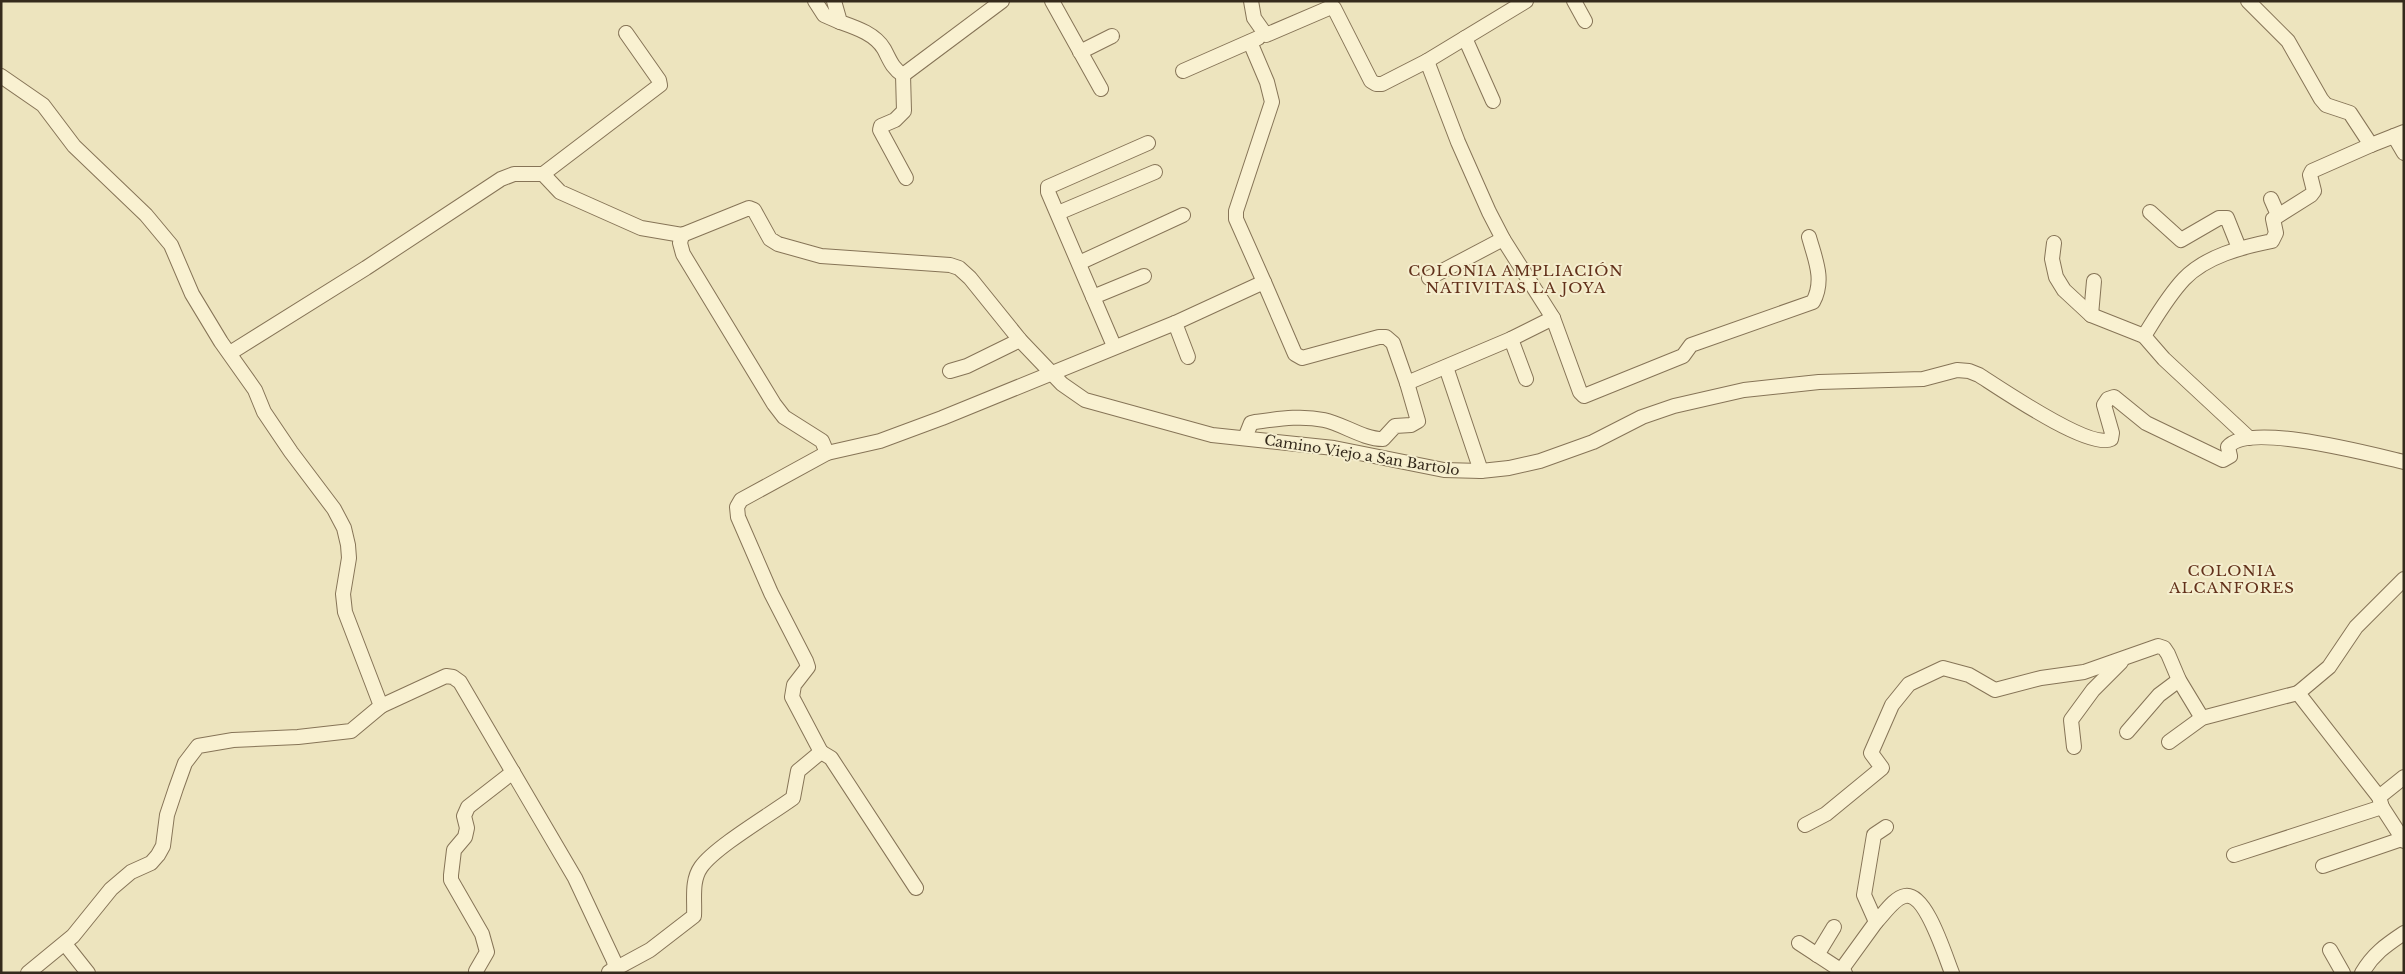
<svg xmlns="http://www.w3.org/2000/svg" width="2405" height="974" viewBox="0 0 2405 974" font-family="'Libre Baskerville',serif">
<rect width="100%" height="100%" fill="#ede4be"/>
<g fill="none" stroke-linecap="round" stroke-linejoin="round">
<g stroke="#867457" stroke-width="16">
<g id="minor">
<polyline points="815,1 824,15 840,22"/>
<path d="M834 1 840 22C857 28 875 34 884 49 890 60 892 68 903 75L1002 1"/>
<polyline points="1052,1 1101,89"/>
<path d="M1251 1 1254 18 1266 35 1329 8H1334L1371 81 1376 84H1382L1427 61 1458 142 1489 212 1503 239 1553 318 1580 392 1584 396 1683 356 1691 345 1813 302C1825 280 1815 259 1809 237"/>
<polyline points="1574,1 1585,21"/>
<polyline points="2248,1 2288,41 2321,99 2326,105 2350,113 2371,145 2404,132"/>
<polyline points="1465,38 1493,101"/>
<polyline points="1250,42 1267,82 1272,102 1236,211 1236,219 1264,282"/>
<polyline points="1080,52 1112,36"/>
<polyline points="1427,61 1526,1"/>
<polyline points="1183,71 1258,38"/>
<polyline points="903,75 904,111 895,120 881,126 880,130 906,178"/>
<polyline points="1,76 43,105 74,146 146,215 171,245 192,294 221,342 255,390 264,412 291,452 334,509 344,528 348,545 349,558 343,594 345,612 381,706 351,731 298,737 233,740 198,746 185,763 176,788 167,815 163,846 158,855 151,863 131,872 111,889 73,936 28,973"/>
<polyline points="2394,136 2404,153"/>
<polyline points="543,174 660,85 659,80 626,33"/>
<polyline points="2271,199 2278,215"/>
<polyline points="2150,212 2181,240 2219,218 2227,218 2239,248"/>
<polyline points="1058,213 1155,172"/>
<polyline points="2054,243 2052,259 2056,277 2064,290 2091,315 2144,336 2164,359 2249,438"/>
<polyline points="1079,263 1183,215"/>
<polyline points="1429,278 1503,239"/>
<polyline points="1093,297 1144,276"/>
<polyline points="2091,315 2094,281"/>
<polyline points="1175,323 1188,357"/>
<path d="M2144 336C2156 317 2168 296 2184 279 2206 256 2242 247 2272 241L2276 233 2273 219 2311 195 2314 191 2310 175 2312 171 2371 145"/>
<polyline points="1511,339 1526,379"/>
<polyline points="1114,346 1048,192 1048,187 1148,143"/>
<path d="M230 353 366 268 501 179 514 174H543L560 192 641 228 682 235 749 208 754 210 770 239 778 244 821 256 950 265 959 268 970 278 1020 340 1062 384 1085 400 1212 435 1334 448 1444 470 1481 471 1509 468 1540 461 1593 442 1642 417 1674 406 1744 390 1819 382 1923 379 1957 370 1969 371 1979 375C2001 389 2090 450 2111 439L2112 433 2104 405 2108 399 2114 397 2146 423 2223 460 2230 456 2228 447C2248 421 2373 455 2404 462"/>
<polyline points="1446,367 1481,471"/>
<polyline points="950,371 967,366 1020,340"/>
<path d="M1245 438 1251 423 1255 422C1278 419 1301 415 1324 420 1343 424 1363 439 1383 439L1395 426 1411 425 1418 421 1407 383"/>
<polyline points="827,453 880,441 942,418 1175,323 1264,282 1295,354 1302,358 1379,337 1386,337 1393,343 1407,383 1511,339 1553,318"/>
<polyline points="2404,579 2356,627 2329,667 2298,693 2379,797 2382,807 2404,841"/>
<polyline points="381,706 446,676 453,677 460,682 575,878 614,961 615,969 609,972"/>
<polyline points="2127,732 2159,695 2179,680"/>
<polyline points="2169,742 2202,718 2298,693"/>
<polyline points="2074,747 2071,720 2093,690 2121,662"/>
<polyline points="821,752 831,758 916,888"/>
<polyline points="2379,797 2404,777"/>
<polyline points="1805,825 1826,814 1882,768 1871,753 1892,705 1909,684 1943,668 1969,675 1995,690 2041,678 2084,672 2158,646 2164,648 2168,654 2179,680 2202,718"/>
<polyline points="2234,855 2382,807"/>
<polyline points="2323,866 2402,839"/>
<path d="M1876 922C1884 914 1894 898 1905 896 1926 892 1945 956 1952 973"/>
<polyline points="1799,943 1845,973"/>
<polyline points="65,944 88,973"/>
<polyline points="2330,950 2343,973"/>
<polyline points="1817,955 1834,927"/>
<path d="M615 969 650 950 694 916C695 900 691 881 701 867 715 847 771 814 793 798L798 771 821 752 792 697 794 685 808 667 806 661 771 593 738 517 737 507 741 500 827 453 822 441 784 417 774 404 683 254 680 243 682 235"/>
<polyline points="476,971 487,952 482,934 451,880 451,875 454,850 465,837 467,828 464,816 468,807 513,772"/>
<polyline points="1839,973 1876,922 1864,895 1874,835 1886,827"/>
<path d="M2362 973C2373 954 2386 945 2404 933"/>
</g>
</g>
<use href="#minor" stroke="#f9f1d1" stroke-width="14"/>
</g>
<g text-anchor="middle" stroke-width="4" stroke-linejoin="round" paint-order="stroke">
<g font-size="14" fill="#352a1c" stroke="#f5eece">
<text transform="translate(1362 455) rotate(9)" y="5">Camino Viejo a San Bartolo</text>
</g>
<g font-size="15" letter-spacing="1" fill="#62311b" stroke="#f5eece">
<text x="1516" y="276">COLONIA AMPLIACIÓN<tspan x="1516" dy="17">NATIVITAS LA JOYA</tspan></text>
<text x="2232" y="576">COLONIA<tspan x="2232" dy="17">ALCANFORES</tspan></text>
</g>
</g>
<rect width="2405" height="974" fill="none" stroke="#352a1c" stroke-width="5"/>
</svg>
